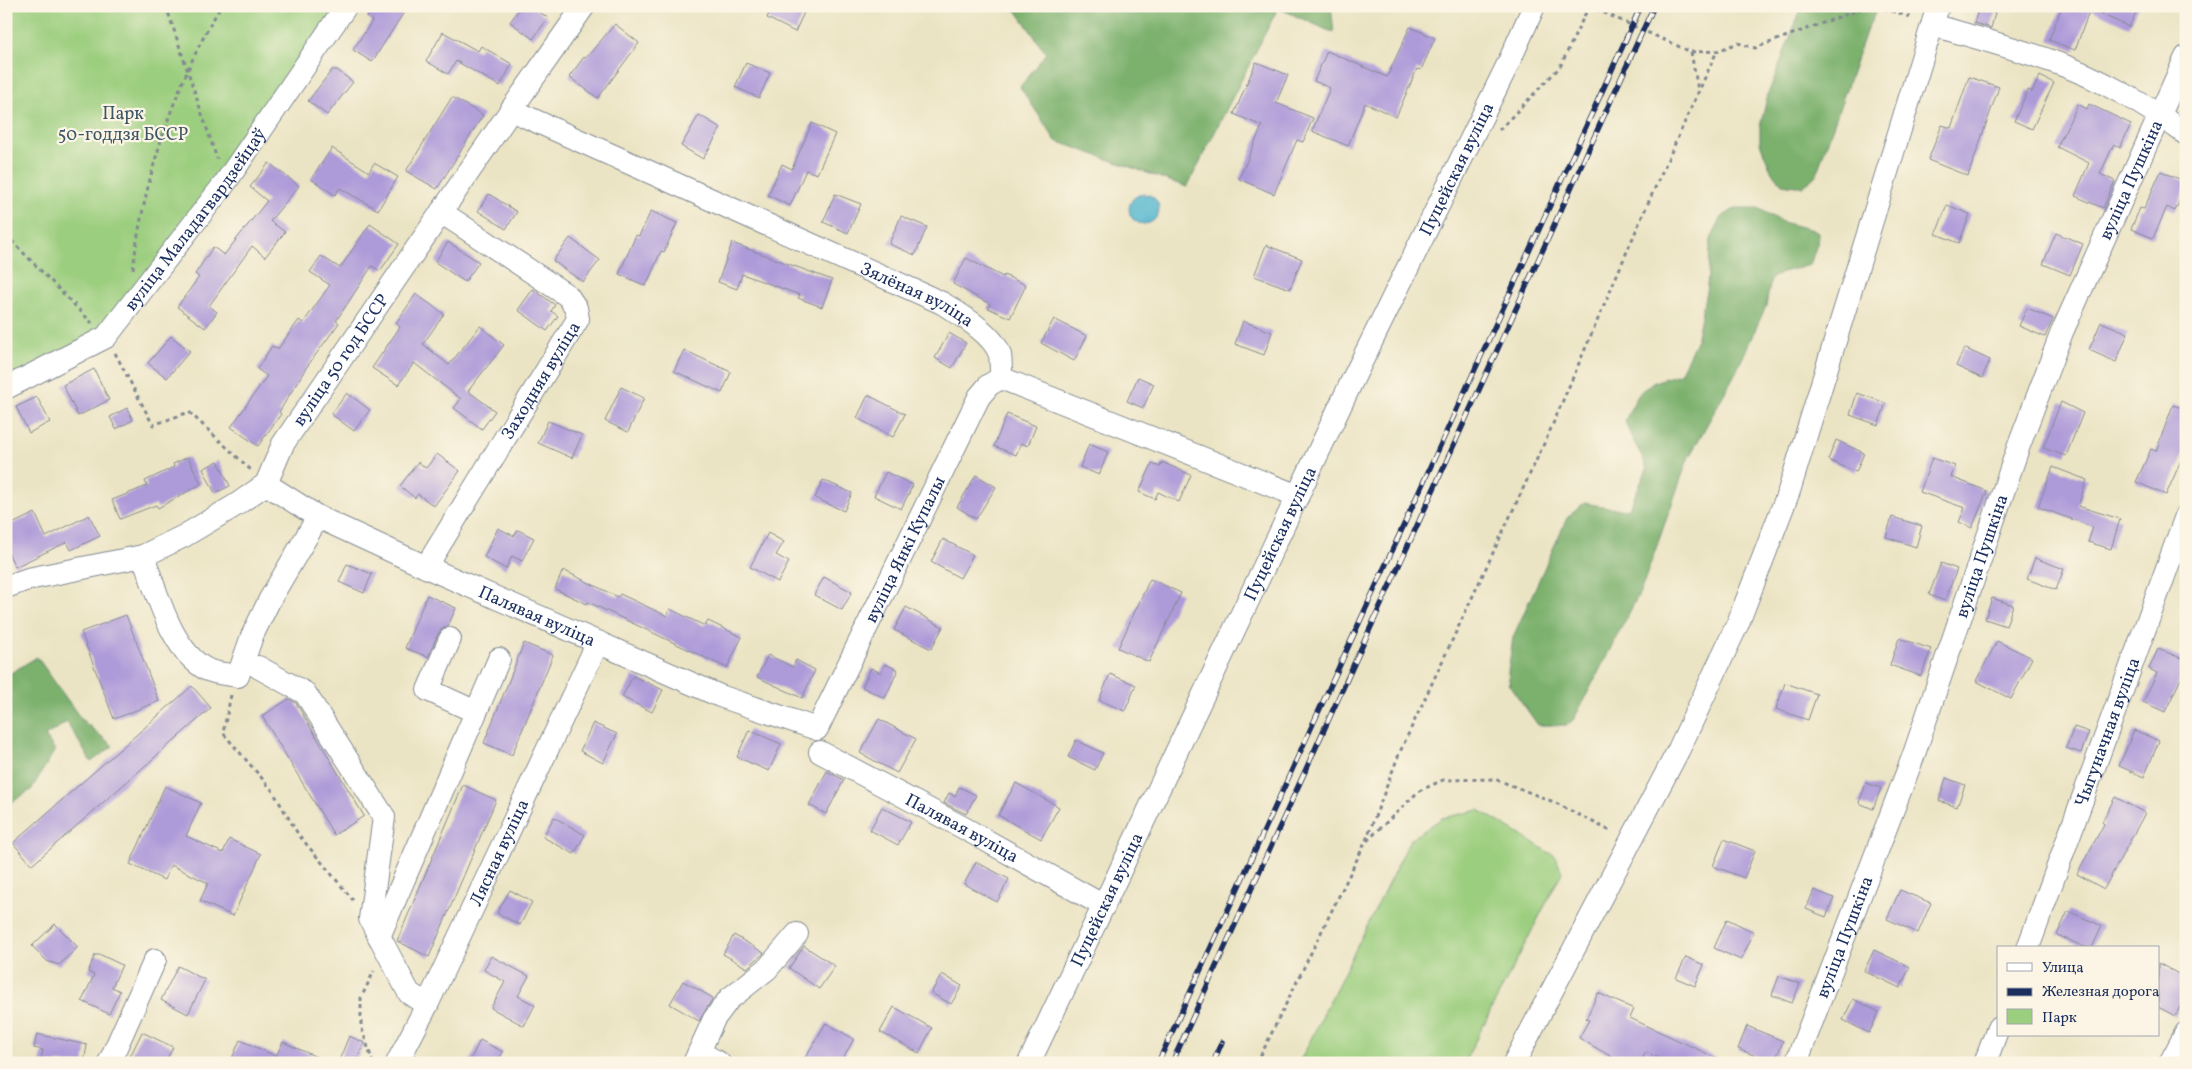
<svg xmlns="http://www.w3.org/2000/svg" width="2192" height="1069" viewBox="0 0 2192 1069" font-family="Vollkorn,serif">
<rect width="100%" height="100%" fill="#fcf5e5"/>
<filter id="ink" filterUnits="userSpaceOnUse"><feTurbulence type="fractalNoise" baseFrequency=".02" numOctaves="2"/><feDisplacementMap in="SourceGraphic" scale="10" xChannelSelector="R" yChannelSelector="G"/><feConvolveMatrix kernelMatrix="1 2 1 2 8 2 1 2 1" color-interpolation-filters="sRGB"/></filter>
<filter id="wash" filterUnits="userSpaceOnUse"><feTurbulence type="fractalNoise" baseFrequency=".0096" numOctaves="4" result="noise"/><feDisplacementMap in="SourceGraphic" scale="20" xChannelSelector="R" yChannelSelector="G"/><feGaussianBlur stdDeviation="1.12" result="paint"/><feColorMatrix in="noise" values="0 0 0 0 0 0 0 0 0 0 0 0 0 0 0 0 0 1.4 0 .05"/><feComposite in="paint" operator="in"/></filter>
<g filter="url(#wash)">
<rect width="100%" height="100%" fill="#ebe4c4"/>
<g fill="#9bce7e" stroke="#5b7e6e">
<polygon points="6,6 346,6 106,337 6,388"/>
<polygon points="1479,810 1555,856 1562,872 1464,1063 1299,1063 1410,840 1442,818"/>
</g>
<g fill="#7cb16d" stroke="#4c7066">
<polygon points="1013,6 1331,6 1334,33 1278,8 1187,187 1056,141 1020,87 1046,53"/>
<polygon points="1802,6 1879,6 1867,29 1816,175 1803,187 1782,184 1772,173 1760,143 1760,127 1768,94"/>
<path d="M1736 208H1758L1782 222 1817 231 1819 238 1810 265 1782 272 1771 279 1766 306 1736 372 1688 459 1641 590 1574 719 1567 725H1538L1510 686 1508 672 1513 637 1567 518 1584 503 1625 510 1630 506 1647 469C1642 452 1630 439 1625 421 1641 386 1643 384 1680 374L1696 341 1707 286 1711 239 1722 217Z"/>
<polygon points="37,657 81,719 113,746 91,762 67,722 45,736 55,750 31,790 6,806 6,676"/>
</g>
<circle fill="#51b6cf" stroke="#367296" cx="1144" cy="209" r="15"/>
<g id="blocks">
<g fill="#ad9ad9">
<polygon points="374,6 408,6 372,62 353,50 372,21 367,17"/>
<polygon points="521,6 531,6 548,18 533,39 510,22"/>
<polygon points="772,6 807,6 795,32 767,18"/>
<polygon points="2062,6 2139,6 2129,27 2090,9 2075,50 2049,40"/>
<polygon points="1979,8 1995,13 1991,28 1974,23"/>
<polygon points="615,24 639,43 598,98 569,77 584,57 586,58"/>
<polygon points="1410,27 1435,38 1421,70 1417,69 1396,117 1365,103 1348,146 1312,131 1330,88 1314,81 1327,51 1387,77"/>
<polygon points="443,32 478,51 481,46 512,64 500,86 456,61 448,74 426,61"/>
<polygon points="1256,62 1288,75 1276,103 1313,118 1303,142 1297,140 1274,194 1239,179 1262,126 1234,114"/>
<polygon points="746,63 770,73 759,98 735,87"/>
<polygon points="332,70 337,70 353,82 327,115 308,101"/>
<polygon points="2040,76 2054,83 2032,129 2014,121 2028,90 2032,92"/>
<polygon points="1969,77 1999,87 1968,176 1928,160 1942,125 1951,128"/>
<polygon points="452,97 483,115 437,189 406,171"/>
<polygon points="2078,104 2087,109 2089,104 2131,124 2120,148 2114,144 2100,174 2115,181 2103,208 2075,196 2089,163 2057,147"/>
<polygon points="699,115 721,128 703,159 681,146"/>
<polygon points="812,123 835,134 817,174 806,170 790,206 768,195 782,164 792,169"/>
<polygon points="332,148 369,172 374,163 398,177 378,210 340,188 335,195 311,179"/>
<polygon points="269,163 299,186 270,221 285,232 265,257 252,246 209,306 217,312 205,328 177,307 199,277 195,274 213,247 224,255 267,201 250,187"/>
<polygon points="2161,171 2186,182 2186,187 2175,211 2167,207 2153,238 2131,229 2140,208 2144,209"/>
<polygon points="489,194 517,212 506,229 478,211"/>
<polygon points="835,194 861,204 848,233 823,222"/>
<polygon points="1947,205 1970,214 1959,243 1936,234"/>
<polygon points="651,211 677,223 664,252 661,251 646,286 619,274 636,235 639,236"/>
<polygon points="901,216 927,227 915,255 889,244"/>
<polygon points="370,224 399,244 380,271 372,266 336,321 339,323 306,368 279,412 281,414 258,446 231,427 267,376 257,369 272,346 278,349 299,320 303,323 330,285 310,272 321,256 340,268"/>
<polygon points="2056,233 2083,244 2070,275 2043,264"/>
<polygon points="570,238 600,260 583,282 553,261"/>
<polygon points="448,242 479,262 465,282 435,262"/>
<polygon points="732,243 832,280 822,307 798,298 800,295 742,274 737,289 718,282"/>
<polygon points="1266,245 1302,259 1290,289 1254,276"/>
<polygon points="966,258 1003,277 1004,275 1026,285 1010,318 988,308 990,304 953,284"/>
<polygon points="533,289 555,305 551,311 558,316 547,331 518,310"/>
<polygon points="416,294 444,314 423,344 449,365 480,326 504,345 468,391 495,411 482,429 454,408 461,399 414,363 398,385 372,368 400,327 396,323"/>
<polygon points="2027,308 2053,319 2045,337 2019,326"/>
<polygon points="1054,319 1087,336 1074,361 1041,343"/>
<polygon points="1243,321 1272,332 1264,355 1235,344"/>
<polygon points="2101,322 2128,333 2116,362 2089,350"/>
<polygon points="949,333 966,343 952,368 935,358"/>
<polygon points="171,336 190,351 167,378 148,363"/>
<polygon points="1964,348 1990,360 1982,378 1956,366"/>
<polygon points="684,350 731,372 722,393 674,371"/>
<polygon points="94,369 109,400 78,416 63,385"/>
<polygon points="1138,377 1154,384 1143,408 1127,401"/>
<polygon points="621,387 644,398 628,432 605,421"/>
<polygon points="347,393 370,410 354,431 331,414"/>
<polygon points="1857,393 1886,403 1878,425 1850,415"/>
<polygon points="868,395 905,414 893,437 857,418"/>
<polygon points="37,397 50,422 29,433 16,407"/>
<polygon points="2061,402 2083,413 2066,456 2043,448"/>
<polygon points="2173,405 2186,409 2186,449 2166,495 2136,482 2151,449 2156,451"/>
<polygon points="127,408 133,420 116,429 110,417"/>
<polygon points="1007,414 1036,426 1028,446 1021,443 1016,455 994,446"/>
<polygon points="548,421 582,435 572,458 538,443"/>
<polygon points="1836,440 1864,453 1856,472 1828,460"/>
<polygon points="1089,444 1108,452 1099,475 1080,467"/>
<polygon points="437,454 460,471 434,506 418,494 415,498 400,486 418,462 426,468"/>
<polygon points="188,457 201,484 158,508 156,505 120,519 112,500 147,486 145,481 174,467 173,464"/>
<polygon points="1932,458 1955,466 1951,477 1987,491 1972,528 1959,522 1965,508 1920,492"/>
<polygon points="218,461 230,486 215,493 203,469"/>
<polygon points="1162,462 1191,475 1179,502 1158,492 1155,499 1139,492 1152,464 1160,467"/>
<polygon points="2053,467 2087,480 2078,506 2120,519 2111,549 2088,542 2093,527 2038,507"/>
<polygon points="886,472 913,485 901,509 874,496"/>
<polygon points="976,475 996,487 976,519 957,507"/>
<polygon points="823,480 852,493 844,511 815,498"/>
<polygon points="35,513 46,537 89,515 100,536 71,550 67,542 15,567 6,548 6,527"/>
<polygon points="1892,517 1922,526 1916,547 1886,537"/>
<polygon points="498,528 514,536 518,530 534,538 522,561 512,556 506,569 484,557"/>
<polygon points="768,533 784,542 776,555 789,562 778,582 750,567"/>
<polygon points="943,539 973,555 960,578 931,562"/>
<polygon points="2035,558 2064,569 2056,590 2027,579"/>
<polygon points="1941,563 1957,569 1945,601 1929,595"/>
<polygon points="347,564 372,574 364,593 339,582"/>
<polygon points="563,570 618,597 620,594 667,616 670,609 705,626 708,621 742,637 727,668 588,602 587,604 555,589"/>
<polygon points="824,577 852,592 842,610 814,595"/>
<polygon points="1150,579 1181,593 1149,662 1118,648"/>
<polygon points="427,595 456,608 448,626 442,629 438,634 428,657 405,648"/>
<polygon points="1992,598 2013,605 2006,626 1985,619"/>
<polygon points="906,607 943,627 931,649 894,630"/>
<polygon points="126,615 159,701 114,719 81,632"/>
<polygon points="1899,638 1931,649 1921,676 1890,665"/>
<polygon points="1997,641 2032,658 2011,699 1976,681"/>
<polygon points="524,643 553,655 512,755 484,743"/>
<polygon points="2158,649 2186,660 2186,668 2165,712 2143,702 2157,673 2149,669"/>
<polygon points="768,655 793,667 796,660 815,670 802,698 757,677"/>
<polygon points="885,664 898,670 885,698 862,687 871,668 881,673"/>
<polygon points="1110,674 1136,685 1125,711 1099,700"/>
<polygon points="633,676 663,690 652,712 622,697"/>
<polygon points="1785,683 1817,694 1808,720 1776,709"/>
<polygon points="192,686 211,708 32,865 13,843"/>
<polygon points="289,699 296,703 364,816 334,835 262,716"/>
<polygon points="879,719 916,739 897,773 860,753"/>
<polygon points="593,723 617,734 603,763 580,751"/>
<polygon points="2074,727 2089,732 2081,753 2066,748"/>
<polygon points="749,730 781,744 769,771 737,757"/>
<polygon points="2134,730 2159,741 2144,777 2119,766"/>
<polygon points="1076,740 1103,753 1095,770 1068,757"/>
<polygon points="827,771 844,780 826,814 809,805"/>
<polygon points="1946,778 1965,785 1957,807 1939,801"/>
<polygon points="1016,783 1059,807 1041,839 998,815"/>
<polygon points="1866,783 1881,788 1873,809 1859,803"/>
<polygon points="463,785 496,800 429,957 397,941"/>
<polygon points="165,786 201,803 186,836 223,853 229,839 261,854 233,916 200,901 208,883 171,865 164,880 130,864"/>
<polygon points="959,787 976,795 966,814 944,803 949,793 955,796"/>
<polygon points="2115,797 2145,813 2104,889 2077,874 2104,824 2102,822"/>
<polygon points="882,807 911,822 898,845 870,830"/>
<polygon points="554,817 585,835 574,854 543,837"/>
<polygon points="1724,839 1755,851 1744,878 1713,866"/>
<polygon points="976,862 1009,879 997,902 964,884"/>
<polygon points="510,890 532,902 520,925 497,913"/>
<polygon points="1814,890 1834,898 1826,917 1806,909"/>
<polygon points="1900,890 1931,903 1918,933 1887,919"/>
<polygon points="2068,911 2102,926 2092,948 2087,948 2057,935"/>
<polygon points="1727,919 1754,932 1741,960 1714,948"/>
<polygon points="55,924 78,947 59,965 47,961 32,946"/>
<polygon points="734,935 764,953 747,968 723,954"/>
<polygon points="804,946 835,966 819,989 789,968"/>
<polygon points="1874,950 1910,967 1900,988 1864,971"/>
<polygon points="95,955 101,955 122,965 112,987 120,991 109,1014 82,1001 94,975 88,972"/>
<polygon points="491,956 529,976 518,996 535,1005 524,1026 491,1008 505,982 484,970"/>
<polygon points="1686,957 1704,965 1695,986 1676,978"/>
<polygon points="2158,963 2186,978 2186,996 2175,1016 2158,1007"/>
<polygon points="178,966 205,980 188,1014 161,1000"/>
<polygon points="942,974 962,986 951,1004 931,993"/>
<polygon points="1779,976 1800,984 1792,1003 1772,995"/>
<polygon points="683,981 713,998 699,1021 670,1004"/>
<polygon points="1598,993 1634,1009 1630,1018 1727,1063 1670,1063 1646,1052 1640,1063 1608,1063 1612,1057 1579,1038 1589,1020 1586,1019"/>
<polygon points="1853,999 1879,1012 1869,1033 1843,1020"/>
<polygon points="894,1007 932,1028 919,1053 880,1032"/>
<polygon points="826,1023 854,1039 840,1063 802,1063"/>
<polygon points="1747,1026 1783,1041 1774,1063 1738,1049"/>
<polygon points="142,1032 173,1047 165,1063 127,1063"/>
<polygon points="37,1034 87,1045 84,1063 40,1063 43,1050 34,1048"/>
<polygon points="349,1036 365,1043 355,1063 338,1063"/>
<polygon points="240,1040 276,1056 283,1042 330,1063 230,1063"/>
<polygon points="480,1040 503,1052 497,1063 469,1063"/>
</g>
</g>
</g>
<g filter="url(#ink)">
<use href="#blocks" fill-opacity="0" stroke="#838a91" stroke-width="1"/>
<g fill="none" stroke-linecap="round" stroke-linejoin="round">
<g stroke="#838a91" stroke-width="24">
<g id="minor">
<path d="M1933 25C1973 37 2015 48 2054 62 2098 77 2148 106 2186 134"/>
<path id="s1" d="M511 110 942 303C959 314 994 334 1000 355 1001 362 1001 371 1001 378"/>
<polyline points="1001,378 1298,496"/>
<path id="s2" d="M6 388 106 337 225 183 346 6"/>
<path id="s3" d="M266 484 318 517 426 567 720 696 817 729 979 397 989 385 1001 378"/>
<path d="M143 556C157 592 171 652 208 670 217 674 229 674 238 676L252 636 270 599 318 517"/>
<path id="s4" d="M426 567 578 319 576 308 568 296 441 212"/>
<path id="s5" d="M6 587 28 579 143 556 184 536 236 505 266 484 283 444 511 110 584 6"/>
<polyline points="450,639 428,690 476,712"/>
<polyline points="258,667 305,693 384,817 370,919 409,993 427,1005"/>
<path id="s6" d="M820 752 962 827 1104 906"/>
<polyline points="379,937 499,659"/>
<path id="s7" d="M2028 948 2186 516"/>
<polyline points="699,1052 719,1063"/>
<polyline points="109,1063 155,960"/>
<path id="s8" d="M397 1063 427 1005 598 642"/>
<polyline points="694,1063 714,1019 729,999 767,969 797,934"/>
<path id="s9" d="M1029 1063 1352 381 1508 64 1534 6"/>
<polyline points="1514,1063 1679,749 1738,623 1789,491 1938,6"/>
<path id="s10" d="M1796 1063 1913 757 2018 448 2062 332 2186 57"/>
<polyline points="1985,1063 1998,1028"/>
<polyline points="2170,1063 2186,1033"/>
</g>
</g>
<g stroke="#838a91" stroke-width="3" stroke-dasharray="4 4" stroke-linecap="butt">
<polyline points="166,6 217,159"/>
<polyline points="1589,6 1691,52 1717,51 1738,43 1755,48 1869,6"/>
<polyline points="1876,6 1913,18"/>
<polyline points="1691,52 1698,90"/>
<polyline points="1499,130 1560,67 1589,6"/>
<polyline points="6,235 92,323"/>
<path d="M133 269C144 179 174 84 221 6"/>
<polyline points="115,353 153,425 189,412 251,470"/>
<polyline points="231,695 223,733 272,790 298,834 353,900"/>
<polyline points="1367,841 1419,791 1443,780 1495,779 1554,802 1612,832"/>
<polyline points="373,1063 361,1026 361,998 374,971"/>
<polyline points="1257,1063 1365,843 1399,754 1549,433 1644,212 1717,51"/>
</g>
<use href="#minor" stroke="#fff" stroke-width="22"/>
<g stroke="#1b2f5e" stroke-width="5.5">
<g id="rail">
<polyline points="1158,1063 1641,6"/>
<polyline points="1172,1063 1654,6"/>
<polyline points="1213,1063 1222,1042"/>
</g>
</g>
<use href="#rail" stroke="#fcf5e5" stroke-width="4" stroke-dasharray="11" stroke-linecap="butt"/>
</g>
</g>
<g text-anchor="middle" stroke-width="4.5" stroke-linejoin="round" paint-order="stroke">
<g font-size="18" fill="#3b5766" stroke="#fcf5e5">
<text x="123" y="119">Парк<tspan x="123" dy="21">50-годдзя БССР</tspan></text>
</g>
<g font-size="18" fill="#1b2f5e" stroke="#fcf5e5">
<text dy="6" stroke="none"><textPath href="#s9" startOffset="991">Пуцейская вуліца</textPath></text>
<text dy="6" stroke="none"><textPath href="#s10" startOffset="945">вуліца Пушкіна</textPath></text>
<text dy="6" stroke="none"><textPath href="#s2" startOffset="260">вуліца Маладагвардзейцаў</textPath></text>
<text dy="6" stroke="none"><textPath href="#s1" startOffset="446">Зялёная вуліца</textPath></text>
<text dy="6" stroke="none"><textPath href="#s5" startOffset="429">вуліца 50 год БССР</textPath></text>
<text dy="6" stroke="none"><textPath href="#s4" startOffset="219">Заходняя вуліца</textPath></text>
<text dy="6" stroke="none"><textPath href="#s9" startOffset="586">Пуцейская вуліца</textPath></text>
<text dy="6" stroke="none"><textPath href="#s3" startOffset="804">вуліца Янкі Купалы</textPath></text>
<text dy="6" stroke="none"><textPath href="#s10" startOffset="540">вуліца Пушкіна</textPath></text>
<text dy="6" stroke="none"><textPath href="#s3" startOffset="302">Палявая вуліца</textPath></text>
<text dy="6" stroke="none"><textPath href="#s7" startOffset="230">Чыгуначная вуліца</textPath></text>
<text dy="6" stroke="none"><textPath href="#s6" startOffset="161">Палявая вуліца</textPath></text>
<text dy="6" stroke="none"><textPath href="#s8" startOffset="234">Лясная вуліца</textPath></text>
<text dy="6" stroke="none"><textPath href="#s9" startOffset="181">Пуцейская вуліца</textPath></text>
<text dy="6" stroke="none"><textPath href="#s10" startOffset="135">вуліца Пушкіна</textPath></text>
</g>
</g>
<rect width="2192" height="1069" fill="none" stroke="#fcf5e5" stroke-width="25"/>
<rect x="1997" y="946" width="162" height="90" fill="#fcf5e5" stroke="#a2a6af"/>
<rect x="2007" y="963" width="25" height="8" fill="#ffffff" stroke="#a2a6af"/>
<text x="2042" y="972" font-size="15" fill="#1b2f5e">Улица</text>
<rect x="2007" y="988" width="25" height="8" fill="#1b2f5e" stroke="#a2a6af"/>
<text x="2042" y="996" font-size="15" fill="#1b2f5e">Железная дорога</text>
<rect x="2007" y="1009" width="25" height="15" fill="#9bce7e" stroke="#a2a6af"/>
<text x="2042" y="1022" font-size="15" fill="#1b2f5e">Парк</text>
</svg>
